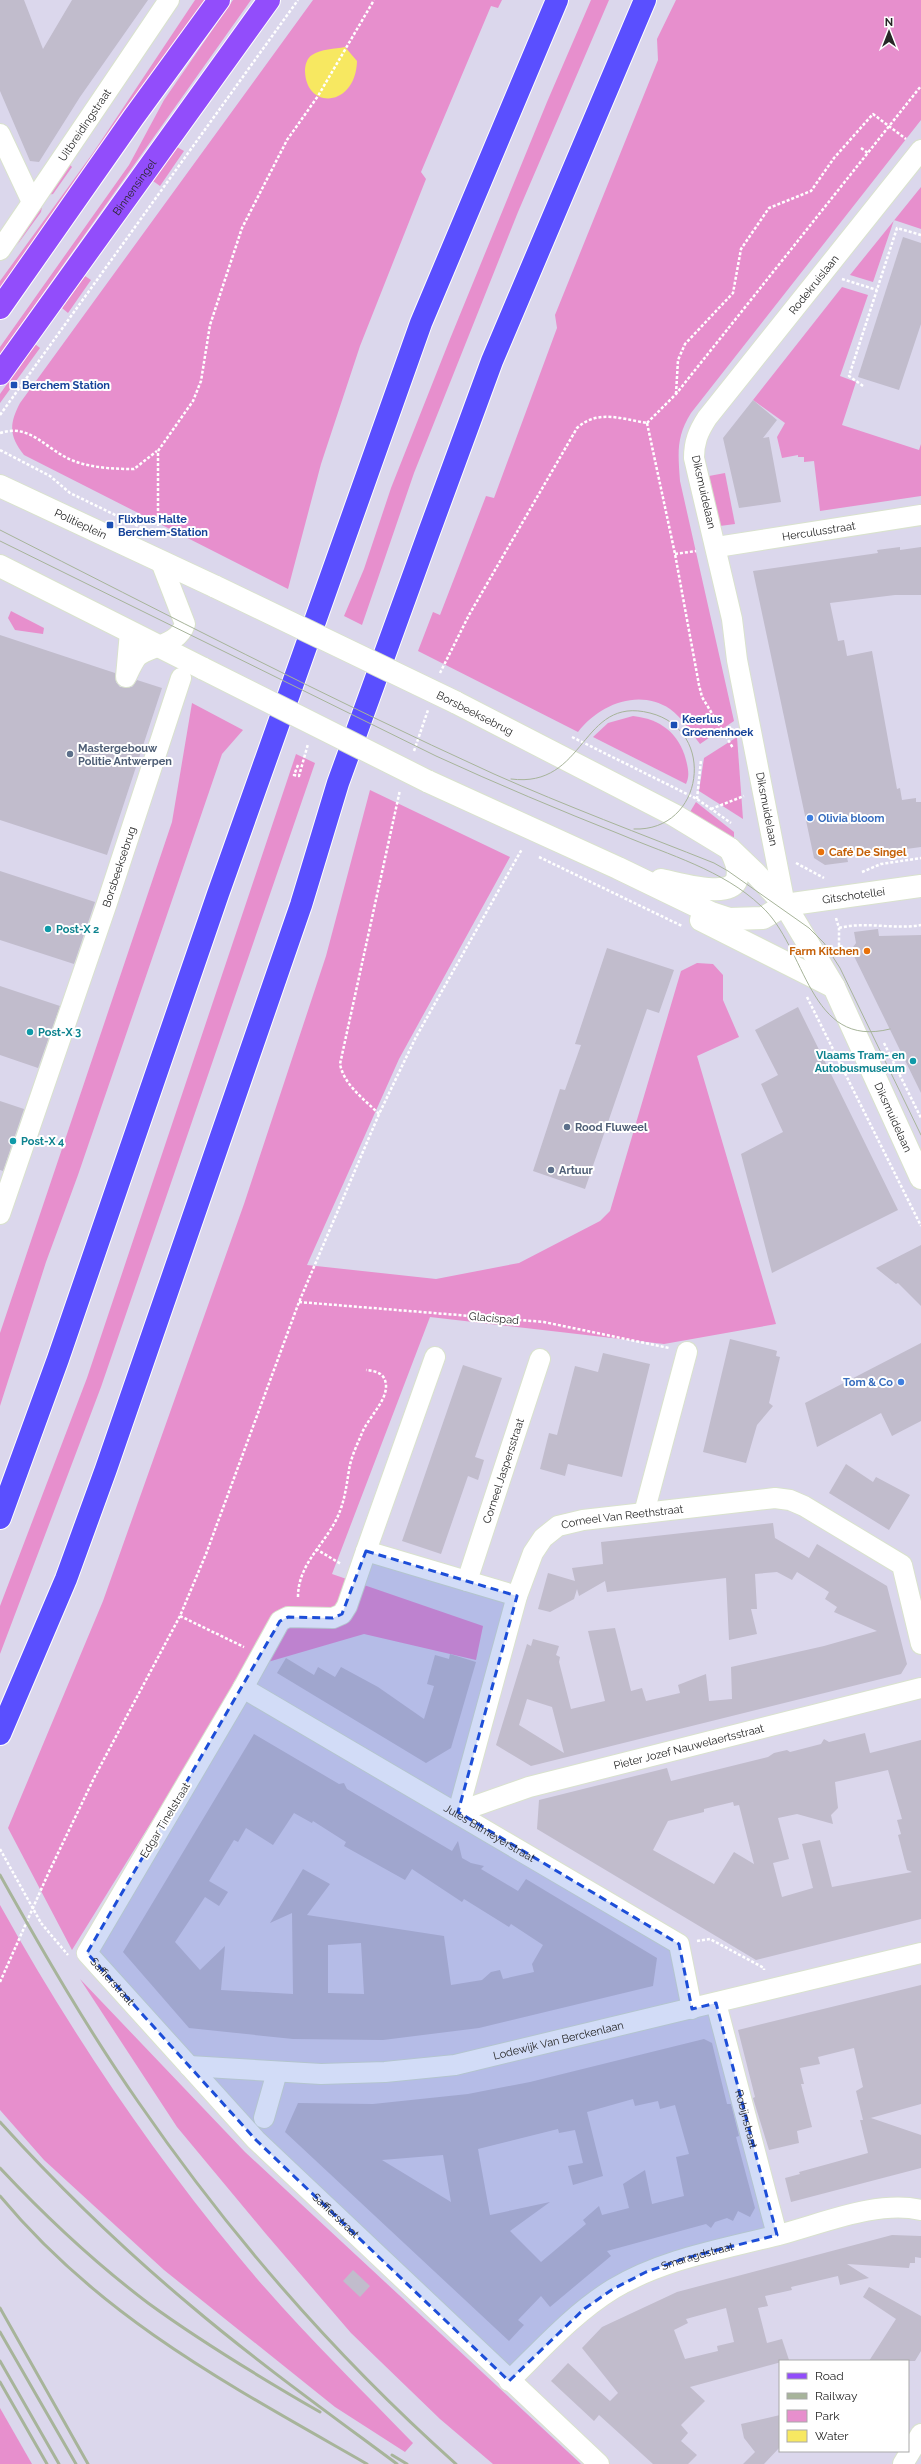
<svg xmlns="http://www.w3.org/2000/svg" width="921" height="2464" viewBox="0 0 921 2464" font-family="Raleway,sans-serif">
<rect width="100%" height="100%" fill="#dbd7ec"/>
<g fill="#e78fcd">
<polygon points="195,0 207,0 0,289 0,281 93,153"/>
<polygon points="233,0 251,0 0,354 0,347 129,165 164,100"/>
<path d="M313 0H502L498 8 491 6 421 172 426 179 360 346 321 464 288 589 24 455C9 436 9 424 20 403Z"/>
<polygon points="591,0 609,0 518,212 414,473 362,625 344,616 364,569 391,488 450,339 547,102"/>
<path d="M676 0H921V120L691 413C676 437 678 453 680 481L734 721 700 744C691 732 682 718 670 709 638 688 599 705 578 732L418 651 433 612 440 615 486 496 494 498 557 328 555 315 658 60 657 39Z"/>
<polygon points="177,147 184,151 160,186 153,181"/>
<polygon points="69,164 72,167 53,194 47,195"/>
<polygon points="921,187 921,229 894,220 873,282 850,275"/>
<polygon points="38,207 42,207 41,212 17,245"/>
<polygon points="85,276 91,280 68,313 62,308"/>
<polygon points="842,287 868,295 840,376 856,382 842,425 919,450 921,444 921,496 820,511 814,461 804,462 804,457 798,457 798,455 782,458 777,437 785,423 753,400"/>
<polygon points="35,344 40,348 0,403 0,394"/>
<polygon points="725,473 735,524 720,526 709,476"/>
<polygon points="11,611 44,628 43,634 15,630 8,618"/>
<polygon points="192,703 243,730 222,754 78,1175 46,1262 0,1406 0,1333 172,822"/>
<path d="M633 716C660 719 679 733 686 760 688 768 690 776 686 784L593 737 608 723Z"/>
<polygon points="737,737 743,819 699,791 704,758"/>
<polygon points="296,754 315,763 101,1387 0,1654 0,1606 87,1378"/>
<polygon points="370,790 510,857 399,1059 307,1265 436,1279 519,1263 600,1221 610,1211 681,971 697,963 713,964 723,975 723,1000 739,1037 697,1056 776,1324 664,1344 430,1317 332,1574 483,1626 476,1660 364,1634 247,1668 72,1950 8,1828 103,1601 244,1204 326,956"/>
<polygon points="696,802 734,832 734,838 690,812"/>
<path d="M0 1905C69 2029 147 2146 238 2256 292 2322 354 2382 413 2443L405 2452 335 2407 164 2270 44 2160 0 2110Z"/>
<polygon points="80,1979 245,2152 581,2464 493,2464 440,2419 351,2333 266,2234 177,2127"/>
<polygon points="0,2408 32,2464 0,2464"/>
</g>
<path fill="#f7e861" d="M345 47 357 61C356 107 306 111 305 71 305 65 307 58 312 55 321 49 335 49 345 47Z"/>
<g fill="#c1bccc" fill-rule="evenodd">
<polygon points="0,0 24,0 43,49 72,0 148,0 80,97 39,162 30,161 0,91"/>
<polygon points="903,237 921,243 921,324 899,390 858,377"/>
<polygon points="753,400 777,420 763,438 769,437 781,502 739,508 723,438"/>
<polygon points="900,547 900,550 921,547 921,595 895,595 830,603 838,641 844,640 847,656 872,651 897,789 900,788 902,800 916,798 916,802 921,802 921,847 847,857 848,862 825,865 814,858 753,571 878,553 877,550"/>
<polygon points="0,635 115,673 116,682 120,687 132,687 137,680 162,688 107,855 0,820"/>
<polygon points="0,871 95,902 74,964 0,940"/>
<polygon points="878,929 879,936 921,935 921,1093 851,950 856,943 854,932"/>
<polygon points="607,948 674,970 659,1013 647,1009 585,1189 533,1171 560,1089 565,1090 581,1045 575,1044"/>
<polygon points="0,986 60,1006 38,1068 0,1055"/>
<polygon points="798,1007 898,1210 772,1273 741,1154 783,1132 761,1084 778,1075 755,1030"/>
<polygon points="0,1101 24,1109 3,1171 0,1170"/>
<polygon points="921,1245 921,1306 898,1283 896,1284 876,1268"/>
<polygon points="730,1339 774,1350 777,1351 776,1356 780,1357 769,1403 773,1406 757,1425 746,1463 703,1452"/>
<polygon points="921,1343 921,1421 892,1436 881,1413 817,1447 805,1403"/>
<polygon points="603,1353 650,1364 622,1477 568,1464 565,1476 540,1469 549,1433 557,1435 575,1366 598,1372"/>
<polygon points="463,1365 502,1378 475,1457 484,1460 478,1480 468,1476 441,1554 402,1541"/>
<polygon points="846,1464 873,1482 876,1477 910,1495 889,1530 829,1493"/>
<path d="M773 1523 775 1538 809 1558 817 1544 887 1586 907 1664 901 1674 531 1766 496 1745 527 1644 531 1646 533 1639 559 1646 556 1655 560 1657 559 1662 571 1709 605 1701 588 1631 615 1628 631 1691 642 1688 646 1701 680 1693 678 1685 706 1674 709 1701 732 1699 731 1667 824 1646 877 1631 834 1612 837 1607 825 1599 829 1592 797 1572 792 1580 777 1572 755 1574 757 1609H751L757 1634 729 1640 726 1578 607 1592 605 1581 579 1596 577 1589 574 1599 550 1612 538 1609 548 1573 575 1581 572 1568 603 1564 601 1542ZM527 1699 552 1707 564 1753 519 1725Z"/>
<polygon points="450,1654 476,1662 451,1748 426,1763 277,1673 286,1658 314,1675 318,1667 335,1677 341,1667 378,1687 424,1719 434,1686 427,1684 435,1655 449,1659"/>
<path d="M865 1733 870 1753 921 1740V1919L756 1960 537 1829 539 1800 667 1768 671 1781 768 1757 774 1753 787 1750 790 1752 821 1744 824 1739 829 1742ZM888 1770 902 1819 897 1820 901 1834 898 1835 907 1870 912 1872 832 1887 820 1840 802 1844 813 1888 782 1897 773 1863 789 1859 778 1818 797 1814 833 1824 831 1815 838 1808 835 1782ZM733 1802 734 1806 739 1805 754 1864 734 1852 714 1884 653 1850 668 1821 704 1812V1809Z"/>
<path d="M254 1734 339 1784 344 1783 347 1789 452 1851 458 1841 462 1858 471 1863 484 1866 481 1869 518 1891 526 1879 657 1958 653 1986 479 2028 383 2040 293 2039 189 2028 123 1952ZM294 1813 312 1823 313 1821 346 1842 344 1846 405 1880 412 1869 462 1902 464 1899 509 1927 511 1924 543 1945 532 1964 534 1972 503 1979 500 1970 491 1972 482 1980 451 1985 444 1936 307 1915 330 1884 303 1869 270 1923 292 1913 293 1994 221 1990 225 1946 200 1970 175 1942 205 1897 219 1906 228 1892 209 1881 234 1840 238 1842 246 1828 273 1845ZM361 1943 364 1994 328 1993V1945Z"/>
<polygon points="921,1985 921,2104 867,2119 871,2118 921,2135 921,2168 791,2202 785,2178 800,2174 799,2172 868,2153 860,2120 863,2120 856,2091 863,2087 854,2048 818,2057 820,2064 800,2068 804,2084 801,2084 812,2127 797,2131 799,2143 769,2150 753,2098 755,2097 738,2030"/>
<path d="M704 2039 712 2043 727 2104H731L739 2136 736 2137 755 2208 750 2217 738 2211 733 2221 727 2218 715 2222 711 2228 706 2224 607 2251 611 2256 550 2307 541 2296 518 2320 524 2325 509 2341 285 2132 298 2103 373 2104 468 2094 530 2082ZM633 2099 635 2106 658 2101 660 2109 675 2105 689 2154 676 2157 684 2196 652 2204 645 2170 623 2184 629 2208 602 2215 599 2206 583 2220 586 2224 541 2262 510 2231 550 2202 490 2215 478 2149 558 2129 559 2133 575 2130 583 2163 568 2166 573 2185 603 2176 587 2112ZM443 2155 451 2202 382 2160Z"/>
<path d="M892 2235 921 2236V2258L915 2257V2263H910L909 2268 847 2264 869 2278 840 2285 838 2276 791 2287 792 2290 765 2296 768 2306 758 2308 767 2343 782 2339 789 2360 690 2387 705 2401 681 2425 688 2433 681 2441 697 2455 688 2464H653L599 2415 594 2421 551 2381 568 2363 610 2401 618 2393 582 2348 602 2327 677 2292ZM726 2308 734 2342 717 2346 718 2351 685 2359 674 2330 688 2323 686 2319Z"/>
<polygon points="353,2270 370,2286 360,2297 343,2281"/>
<polygon points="869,2287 921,2316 921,2351 915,2361 869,2361 896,2319 863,2297"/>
<polygon points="780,2415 780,2447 764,2464 743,2464 755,2452 744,2438 741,2424"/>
</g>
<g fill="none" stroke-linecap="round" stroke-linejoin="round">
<g stroke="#d9e2cd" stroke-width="22">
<g id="street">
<polyline points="0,134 32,202"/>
<path id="s1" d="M0 250 169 0"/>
<path id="s2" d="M717 547 921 515"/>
<path d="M130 632 126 677C129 671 133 662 137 657 149 646 178 646 185 624L161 562"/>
<path id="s3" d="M785 905 737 660 732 619 694 458C694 442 698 432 707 418L921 150"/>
<path id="s4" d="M0 1214 107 903 181 678"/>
<polyline points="644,1513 687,1352"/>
<polyline points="366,1551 435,1357"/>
<path id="s5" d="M467 1581 540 1359"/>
<path id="s6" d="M517 1596 366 1551 347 1606 342 1614 333 1618 288 1617 280 1621 243 1688 87 1953 256 2140 599 2464"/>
<path id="s7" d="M243 1688 679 1944 692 2009"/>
<path id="s8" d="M458 1812 517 1596 533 1553 543 1538 558 1526 583 1520 775 1498 790 1500 804 1506 902 1565 921 1644"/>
<path id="s9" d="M458 1812 529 1787 921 1688"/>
<path id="s10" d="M716 2003 777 2235"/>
<path id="s11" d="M189 2066 321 2074 385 2072 455 2065 921 1953"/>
<polyline points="264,2118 277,2072"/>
<path id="s12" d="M509 2381C542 2349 574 2313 613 2289 665 2258 725 2249 782 2234 824 2223 878 2200 921 2210"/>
<polyline points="903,2464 921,2434"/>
</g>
</g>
<g stroke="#d9e2cd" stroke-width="24">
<g id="secondary">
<path id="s13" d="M0 486 216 587"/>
<polyline points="0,566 204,669"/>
<path id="s14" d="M455 702 674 815 730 849 756 874 785 905 834 987 921 1178"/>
<path id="s15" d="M427 781 618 868 711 913 729 919 763 918 785 905 921 886"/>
<path d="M661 880C691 886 761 909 730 849"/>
<polyline points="701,920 834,987"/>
</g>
</g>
<g stroke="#fff" stroke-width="24">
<g id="primary">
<polyline points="0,308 133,118 219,0"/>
<path id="s16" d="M0 374 269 0"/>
</g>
</g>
<g stroke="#fff" stroke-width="24">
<g id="highway">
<polyline points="0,1518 58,1359 218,894 421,323 557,0"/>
<polyline points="0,1734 66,1579 106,1469 301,905 338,783 428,535 492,361 645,0"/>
</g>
</g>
<g stroke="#fff" stroke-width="2.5" stroke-dasharray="3 2" stroke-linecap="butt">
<polyline points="861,148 868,153"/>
<polyline points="842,279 877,290"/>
<polyline points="863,386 849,376 897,228 921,235"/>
<polyline points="676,394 678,360 685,344 733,293 741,249 769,208 811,191 834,158 873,114 906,139"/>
<polyline points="0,415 298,0"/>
<polyline points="647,423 675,554 699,685 702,697 733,748"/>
<polyline points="647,423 676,394 921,86"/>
<path d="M0 433C32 423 45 450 74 461 92 468 115 469 134 469L157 451"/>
<polyline points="0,450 50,476 70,493 142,528"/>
<polyline points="158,536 158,451 193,401 201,381 210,325 242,228 287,140 318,96 374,0"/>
<polyline points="675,554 696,551"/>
<path d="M440 673 469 615 577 428C598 409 622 419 647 423"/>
<polyline points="572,737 697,799 731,823"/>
<polyline points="414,751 428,710"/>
<polyline points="298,765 294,775 299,776 308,744"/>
<polyline points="697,799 701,760"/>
<polyline points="711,809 744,796"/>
<polyline points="539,857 682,926"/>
<polyline points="796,863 824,878"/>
<polyline points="862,872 881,864 921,858"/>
<polyline points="836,918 839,928 839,951 842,957"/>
<path d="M839 928C866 921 894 930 921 925"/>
<polyline points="807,997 921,1226"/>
<polyline points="884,1043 921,1118"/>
<path d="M379 1114C364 1099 344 1085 340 1064L400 790"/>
<polyline points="299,1302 544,1322 669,1348"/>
<polyline points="316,1549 341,1564"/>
<path d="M298 1597C298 1566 321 1548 335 1522 344 1505 346 1489 349 1470 351 1457 357 1445 362 1433 368 1418 387 1401 386 1385 385 1373 376 1371 366 1370"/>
<polyline points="180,1616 244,1647"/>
<polyline points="41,1923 68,1955"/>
<polyline points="697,1941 710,1939 764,1968 764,1970"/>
<polyline points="0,1982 48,1874 95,1776 180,1616 206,1554 299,1302 379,1114 416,1037 522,849"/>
</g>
<use href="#street" stroke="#fff" stroke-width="20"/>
<use href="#secondary" stroke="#fff" stroke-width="22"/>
<use href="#primary" stroke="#924dfb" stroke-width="22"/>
<use href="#highway" stroke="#5a4fff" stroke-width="22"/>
<g stroke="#a7b49a" stroke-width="1">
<path d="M0 530C164 613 327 698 494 774 566 806 641 834 714 863L728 871 809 928 824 943 840 968 921 1135"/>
<path d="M0 541 436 756C497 784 559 810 622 835 669 855 723 870 761 906 807 947 808 1050 890 1029"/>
<path d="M511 779C587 789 580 695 650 713 718 730 704 832 634 829"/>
</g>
<g stroke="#a7b49a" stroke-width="3">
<path d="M0 1875C43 1952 88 2030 139 2103 230 2235 336 2357 456 2464"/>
<path d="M0 2122C59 2187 122 2248 190 2305 256 2361 327 2412 397 2464"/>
<path d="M0 2168C46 2217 94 2262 148 2303 203 2343 261 2378 320 2412"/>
<path d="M0 2196C102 2319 231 2386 367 2464"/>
<polyline points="0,2308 88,2464"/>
<polyline points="0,2332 76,2464"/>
<polyline points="0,2361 59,2464"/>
<polyline points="0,2382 47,2464"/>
<polyline points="392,2455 407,2464"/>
</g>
<g stroke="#d9e2cd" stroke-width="24" stroke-linecap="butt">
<g id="secondary-bridge">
<polyline points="216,587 455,702"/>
<polyline points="204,669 427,781"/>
</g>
</g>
<polyline stroke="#fff" stroke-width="2.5" stroke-dasharray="3 2" stroke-linecap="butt" points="0,1849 41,1923"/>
<use href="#secondary-bridge" stroke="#fff" stroke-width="22"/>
</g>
<path fill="#1d4ed8" fill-opacity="0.2" stroke="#1d4ed8" stroke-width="3" stroke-dasharray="8 5" stroke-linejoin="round" d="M366 1551 517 1596 458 1812 679 1944 692 2009 716 2003 777 2235 686 2258 646 2272 613 2289 584 2309 509 2381 256 2140 87 1953 280 1621 288 1617 333 1618 342 1614Z"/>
<g fill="#1a4fb4" stroke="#fff" stroke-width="1.5">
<rect x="10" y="381" width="8" height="8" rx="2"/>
<rect x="106" y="521" width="8" height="8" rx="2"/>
<rect x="670" y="721" width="8" height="8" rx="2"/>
</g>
<g fill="#5c6f8a" stroke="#fff" stroke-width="1.5">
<circle cx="70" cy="754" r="4"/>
<circle cx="567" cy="1127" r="4"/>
<circle cx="551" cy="1170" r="4"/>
</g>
<g fill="#3f7fe0" stroke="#fff" stroke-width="1.5">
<circle cx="810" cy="818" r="4"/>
<circle cx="901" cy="1382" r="4"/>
</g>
<g fill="#e8710a" stroke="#fff" stroke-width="1.5">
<circle cx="821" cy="852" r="4"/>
<circle cx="867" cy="951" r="4"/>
</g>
<g fill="#0f9aa8" stroke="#fff" stroke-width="1.5">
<circle cx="48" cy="929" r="4"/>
<circle cx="30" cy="1032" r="4"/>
<circle cx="913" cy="1061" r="4"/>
<circle cx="13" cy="1141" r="4"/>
</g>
<g text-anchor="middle" stroke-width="4" stroke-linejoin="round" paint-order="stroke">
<g font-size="11" fill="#272727" stroke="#fff">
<text dy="4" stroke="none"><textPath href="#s1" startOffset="151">Uitbreidingstraat</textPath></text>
<text dy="4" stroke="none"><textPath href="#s16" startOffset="230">Binnensingel</textPath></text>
<text dy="4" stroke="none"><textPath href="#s3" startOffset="670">Rodekruislaan</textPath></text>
<text transform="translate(704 492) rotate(77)" y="4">Diksmuidelaan</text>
<text dy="4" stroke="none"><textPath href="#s13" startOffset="89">Politieplein</textPath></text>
<text dy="4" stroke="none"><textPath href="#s2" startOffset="103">Herculusstraat</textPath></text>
<text transform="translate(475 713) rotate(27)" y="4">Borsbeeksebrug</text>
<text transform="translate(767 809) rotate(79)" y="4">Diksmuidelaan</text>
<text dy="4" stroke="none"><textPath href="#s4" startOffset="367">Borsbeeksebrug</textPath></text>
<text dy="4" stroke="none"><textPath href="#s15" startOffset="461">Gitschotellei</textPath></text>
<text dy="4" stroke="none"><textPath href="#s14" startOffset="629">Diksmuidelaan</textPath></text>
<text transform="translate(494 1318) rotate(5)" y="4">Glacispad</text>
<text dy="4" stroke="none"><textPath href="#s5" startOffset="116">Corneel Jaspersstraat</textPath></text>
<text dy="4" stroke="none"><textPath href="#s8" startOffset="372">Corneel Van Reethstraat</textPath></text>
<text dy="4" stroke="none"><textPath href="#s9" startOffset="240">Pieter Jozef Nauwelaertsstraat</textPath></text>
<text transform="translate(165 1820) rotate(-59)" y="4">Edgar Tinelstraat</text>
<text dy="4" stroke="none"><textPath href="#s7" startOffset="286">Jules Bilmeyerstraat</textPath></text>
<text dy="4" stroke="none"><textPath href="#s6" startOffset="711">Saffierstraat</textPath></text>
<text dy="4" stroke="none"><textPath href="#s11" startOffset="373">Lodewijk Van Berckenlaan</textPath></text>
<text dy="4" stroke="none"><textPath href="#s10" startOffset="120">Robijnstraat</textPath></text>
<text dy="4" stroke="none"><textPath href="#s6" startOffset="1035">Saffierstraat</textPath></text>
<text dy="4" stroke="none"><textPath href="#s12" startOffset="230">Smaragdstraat</textPath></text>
</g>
<g font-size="11" font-weight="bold" fill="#164399" stroke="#fff" text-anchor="start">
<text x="22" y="389">Berchem Station</text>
<text x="118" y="523">Flixbus Halte<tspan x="118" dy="13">Berchem-Station</tspan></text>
<text x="682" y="723">Keerlus<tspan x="682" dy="13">Groenenhoek</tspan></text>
</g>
<g font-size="11" font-weight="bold" fill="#4e5e75" stroke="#fff" text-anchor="start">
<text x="78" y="752">Mastergebouw<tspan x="78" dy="13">Politie Antwerpen</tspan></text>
<text x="575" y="1131">Rood Fluweel</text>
<text x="559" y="1174">Artuur</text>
</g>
<g font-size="11" font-weight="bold" fill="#366cbe" stroke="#fff" text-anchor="start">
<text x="818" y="822">Olivia bloom</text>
<text x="893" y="1386" text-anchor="end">Tom &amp; Co</text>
</g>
<g font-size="11" font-weight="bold" fill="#c56008" stroke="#fff" text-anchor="start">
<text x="829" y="856">Café De Singel</text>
<text x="859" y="955" text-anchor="end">Farm Kitchen</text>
</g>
<g font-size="11" font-weight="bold" fill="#0d838f" stroke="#fff" text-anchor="start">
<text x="56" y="933">Post-X 2</text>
<text x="38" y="1036">Post-X 3</text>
<text x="905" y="1059" text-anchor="end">Vlaams Tram- en<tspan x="905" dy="13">Autobusmuseum</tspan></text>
<text x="21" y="1145">Post-X 4</text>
</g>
</g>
<rect x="779" y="2360" width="130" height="92" fill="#ffffff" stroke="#a9a9a9"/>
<rect x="787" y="2373" width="20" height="6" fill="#924dfb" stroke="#a9a9a9"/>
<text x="815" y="2380" font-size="12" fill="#272727">Road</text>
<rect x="787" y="2393" width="20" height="6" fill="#a7b49a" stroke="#a9a9a9"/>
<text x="815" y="2400" font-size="12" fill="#272727">Railway</text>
<rect x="787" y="2410" width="20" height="12" fill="#e78fcd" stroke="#a9a9a9"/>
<text x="815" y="2420" font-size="12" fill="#272727">Park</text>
<rect x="787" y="2430" width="20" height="12" fill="#f7e861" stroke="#a9a9a9"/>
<text x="815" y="2440" font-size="12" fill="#272727">Water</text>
<g transform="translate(889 32)" stroke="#ffffff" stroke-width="3" paint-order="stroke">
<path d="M0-3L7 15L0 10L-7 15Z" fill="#272727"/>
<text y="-6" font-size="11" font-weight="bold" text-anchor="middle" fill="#272727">N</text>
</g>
</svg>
